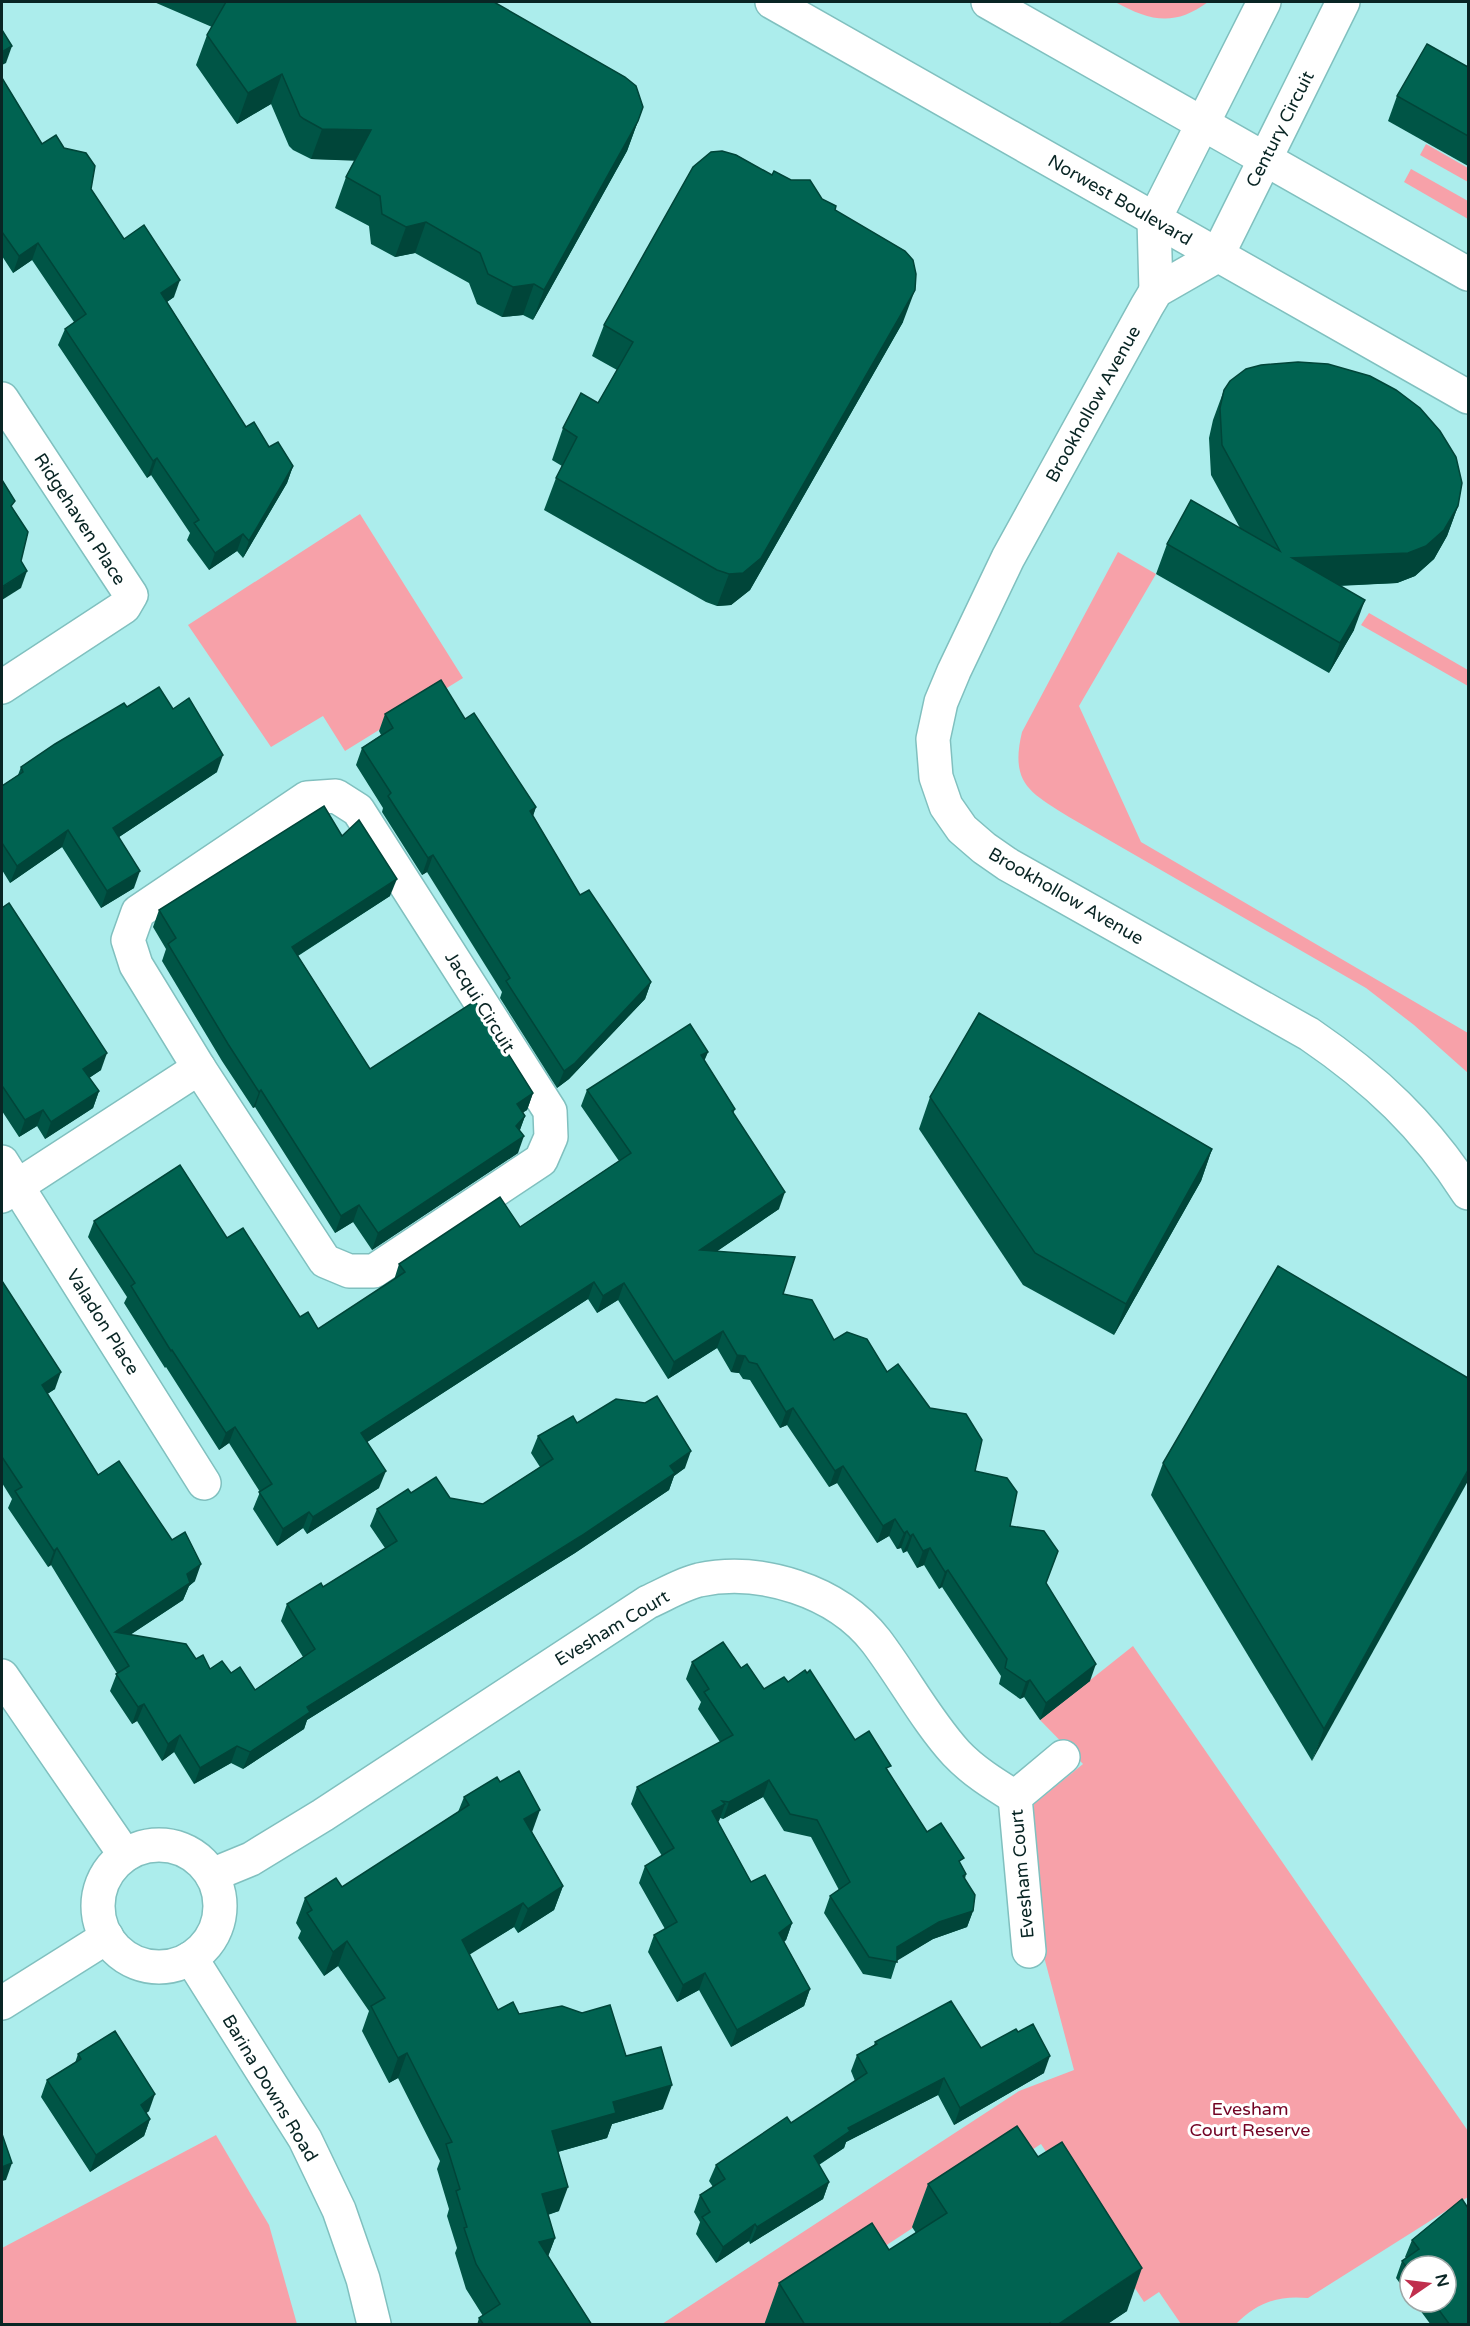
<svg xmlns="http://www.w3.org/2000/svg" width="1470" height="2326" viewBox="0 0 1470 2326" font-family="'Varela Round',sans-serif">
<rect width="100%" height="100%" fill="#acedec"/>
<g fill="#f7a1a9">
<path d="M1115 2H1208C1174 27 1150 21 1115 2Z"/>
<polygon points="1426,144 1468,168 1468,182 1420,155"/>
<polygon points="1411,169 1468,201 1468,219 1404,182"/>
<polygon points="360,514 463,678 345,751 323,716 271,747 188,625"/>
<path d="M1118 552 1156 574 1079 706 1141 842 1468 1033V1073L1414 1025 1366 988 1069 817C1029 792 1010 783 1022 732Z"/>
<polygon points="1369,613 1468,670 1468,686 1361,625"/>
<path d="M1133 1646 1468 2131V2197L1308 2298C1278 2295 1257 2303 1236 2324H1181L1159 2292 1144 2302 1041 2144 766 2324H662L1019 2091 1074 2070 1043 1953 1034 1853V1804L1083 1764 1040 1720Z"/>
<polygon points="216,2135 269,2225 297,2324 2,2324 2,2248"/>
</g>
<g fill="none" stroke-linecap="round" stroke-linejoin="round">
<g stroke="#80c0bf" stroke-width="36">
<g id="minor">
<path d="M1343 2 1217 256 1156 291 1147 306 1008 558 954 671 941 702 933 739 936 777 946 806 962 829 984 848 1007 864 1309 1034C1375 1079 1425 1126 1468 1193"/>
<polyline points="1156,291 1154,220 1264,2"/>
<polyline points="2,399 131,595 124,607 2,687"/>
<polygon points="336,796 358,810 550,1111 551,1137 541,1160 374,1271 349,1271 325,1261 199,1068 136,965 128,940 138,912 307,798"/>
<polyline points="2,1162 204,1483"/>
<polyline points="2,1196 199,1068"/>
<path d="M212 1875 251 1859 323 1815 648 1602C664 1595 682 1584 699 1580 761 1567 837 1591 876 1641 904 1678 926 1720 956 1753 973 1771 994 1784 1015 1797"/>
<polyline points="1029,1951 1015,1797 1063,1757"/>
<polyline points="2,2003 107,1937"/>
</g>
</g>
<g stroke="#80c0bf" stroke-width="36">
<g id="tertiary">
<polyline points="2,1676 125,1855"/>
<circle cx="159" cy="1906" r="61"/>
<polyline points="191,1958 305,2139 339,2210 363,2279 374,2324"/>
</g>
</g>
<g stroke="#80c0bf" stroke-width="36">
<g id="primary">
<polyline points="772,2 1468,397"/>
<polyline points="988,2 1468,274"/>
</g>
</g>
<use href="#minor" stroke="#fff" stroke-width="33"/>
<use href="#tertiary" stroke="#fff" stroke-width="33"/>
<use href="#primary" stroke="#fff" stroke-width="33"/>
</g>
<g fill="#005546">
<polygon points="154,2 494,2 638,121 627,151 533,320 523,315 502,317 477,304 469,283 415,253 395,257 371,244 369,226 335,208 346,177 355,160 311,159 293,150 289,146 271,104 237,124 196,65 207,35 212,27"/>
<polygon points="1468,67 1468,166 1388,121 1397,96"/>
<polygon points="2,78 42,144 91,189 124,239 174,297 167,302 246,427 293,466 287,483 243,558 237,551 209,570 187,540 190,533 151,475 147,478 58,345 65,329 74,322 32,260 13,273 2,256"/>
<polygon points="772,175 822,199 835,210 903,322 750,590 731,605 717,606 706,602 544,510 556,478 562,466 552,460 563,428 598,403 617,370 592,356 604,325"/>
<polygon points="1224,390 1458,506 1447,536 1434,559 1415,576 1397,583 1339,586 1354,630 1329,673 1156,574 1167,544 1240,528 1211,475 1209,438 1213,420"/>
<polygon points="127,707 173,709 217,772 119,837 134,888 101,908 62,847 10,883 2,870 2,786 18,775 21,767"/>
<polygon points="385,714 465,719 536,807 533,816 580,895 651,982 645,999 569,1079 557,1088 500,998 502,992 427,872 422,875 382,812 383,808 356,765 362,748 381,735 379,731"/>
<polygon points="342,836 390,896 298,956 370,1069 533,1093 527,1110 523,1112 525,1116 520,1130 518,1153 372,1250 353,1222 335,1233 255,1107 253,1108 222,1061 162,961 166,949 153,927 159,910"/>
<polygon points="2,908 101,1070 89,1078 99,1091 93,1108 45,1139 37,1126 19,1137 2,1111"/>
<polygon points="708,1052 704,1060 735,1109 733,1114 779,1209 717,1251 783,1294 834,1340 887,1372 975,1471 1046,1584 1090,1681 1040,1720 1024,1697 1020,1699 999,1684 1001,1676 942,1587 939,1589 924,1565 917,1568 907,1551 903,1553 901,1548 897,1549 889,1536 877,1543 837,1483 829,1487 787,1425 780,1428 750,1380 743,1379 739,1373 731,1372 717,1348 668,1379 618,1300 597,1313 588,1299 367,1442 379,1488 307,1534 303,1528 277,1546 253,1509 260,1492 229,1443 219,1450 166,1367 165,1368 124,1303 127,1297 88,1237 94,1221 227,1238 300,1317 318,1329 394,1280 399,1264 520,1227 619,1161 581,1106 587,1090"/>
<polygon points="930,1097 1212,1149 1201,1181 1114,1335 1023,1285 919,1129"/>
<polygon points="2,1281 55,1389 47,1394 98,1475 195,1581 189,1586 183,1600 130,1635 196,1659 210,1669 231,1673 255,1690 303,1657 281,1621 287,1604 323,1587 385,1548 370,1526 377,1509 411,1493 450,1498 483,1504 540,1467 531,1453 538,1436 577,1423 685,1468 674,1476 669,1490 575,1553 307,1720 304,1729 243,1769 231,1763 194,1784 174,1752 162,1761 137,1721 132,1724 110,1691 117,1673 51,1565 48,1567 8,1508 12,1499 2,1483"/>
<polygon points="1468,1378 1312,1761 1151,1495 1163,1463"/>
<polygon points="692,1662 741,1668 764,1689 788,1682 855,1740 889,1773 927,1832 961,1865 966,1874 965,1879 973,1911 967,1927 933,1939 897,1960 891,1979 863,1974 824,1913 830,1896 839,1890 811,1837 784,1831 763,1797 723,1819 720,1818 718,1822 751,1882 792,1923 786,1940 784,1942 810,1989 804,2006 731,2047 699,1990 677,2002 648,1952 654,1935 665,1929 639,1883 645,1866 662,1856 631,1804 637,1787 720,1742 698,1709 701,1702 686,1679"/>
<polygon points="500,1782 532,1832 563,1886 554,1910 518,1933 514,1927 469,1954 498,2010 519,2014 626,2056 663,2109 612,2124 607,2138 558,2152 559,2211 548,2215 555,2238 548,2256 592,2325 477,2325 479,2318 483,2316 466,2289 455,2253 457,2248 447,2216 449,2209 437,2169 440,2161 398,2078 389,2083 362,2031 369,2011 338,1966 324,1976 298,1938 301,1931 296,1923 305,1898 342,1887 458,1812 464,1797"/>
<polygon points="875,2042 981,2048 1044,2073 954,2125 938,2095 846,2142 844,2148 819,2165 829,2182 823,2199 750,2244 749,2241 716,2263 696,2234 700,2222 694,2212 700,2195 713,2187 709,2181 716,2165 791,2123 855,2081 851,2071 857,2055 874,2045"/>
<polygon points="78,2054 149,2111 146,2113 150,2119 144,2136 90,2172 41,2097 47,2080 75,2063"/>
<polygon points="928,2184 1127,2311 1106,2325 764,2325 779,2283 889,2250 916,2233 912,2227"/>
<polygon points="1462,2199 1468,2325 1431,2325 1414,2302 1446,2302 1410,2266 1410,2297 1396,2278 1402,2261 1406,2258 1405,2257 1412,2240"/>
</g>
<g fill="#004539">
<polygon points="12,46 6,63 2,65 2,52"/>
<polygon points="282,74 271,104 237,124 248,93"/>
<polygon points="638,121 627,151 533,320 544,290"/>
<polygon points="322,129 371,130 360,161 311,159"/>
<polygon points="426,222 415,253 395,257 406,227"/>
<polygon points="38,243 32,260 13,273 19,256"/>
<polygon points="180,280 174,297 155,310 161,293"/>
<polygon points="534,284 523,315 502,317 513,287"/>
<polygon points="915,290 903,322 750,590 731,605 717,606 729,574"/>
<polygon points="157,458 151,475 147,478 153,461"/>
<polygon points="293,466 287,483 243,558 249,541"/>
<polygon points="1458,506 1447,536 1434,559 1415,576 1397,583 1281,588 1292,558"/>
<polygon points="243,534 237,551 209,570 215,553"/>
<polygon points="27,571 21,588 2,600 2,587"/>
<polygon points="1365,600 1354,630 1329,673 1340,643"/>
<polygon points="223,755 217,772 107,845 113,828"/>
<polygon points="536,807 530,824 530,811"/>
<polygon points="68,830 62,847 10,883 17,866"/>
<polygon points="433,855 427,872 422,875 428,858"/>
<polygon points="140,871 134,888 101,908 107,891"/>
<polygon points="397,879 390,896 286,963 292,947"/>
<polygon points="651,982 645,999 569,1079 557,1088 564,1071"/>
<polygon points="708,1052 701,1069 701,1055"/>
<polygon points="107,1053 101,1070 77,1086 83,1069"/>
<polygon points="261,1090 255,1107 253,1108 259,1092"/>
<polygon points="99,1091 93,1108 45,1139 51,1122"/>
<polygon points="533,1093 527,1110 511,1121 517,1104"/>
<polygon points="43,1110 37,1126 19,1137 25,1120"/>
<polygon points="525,1116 519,1132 516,1126"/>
<polygon points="524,1136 518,1153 372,1250 378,1233"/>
<polygon points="1212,1149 1201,1181 1114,1335 1126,1304"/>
<polygon points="785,1192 779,1209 694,1267 700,1250"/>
<polygon points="359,1205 353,1222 335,1233 341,1216"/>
<polygon points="594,1282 588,1299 355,1450 361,1433"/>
<polygon points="624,1283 618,1300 597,1313 603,1296"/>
<polygon points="723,1331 717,1348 668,1379 674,1362"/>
<polygon points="737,1355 745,1356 739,1373 731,1372"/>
<polygon points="61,1372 55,1389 35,1402 42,1385"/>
<polygon points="793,1408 787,1425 780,1428 786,1412"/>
<polygon points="235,1427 229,1443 219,1450 226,1433"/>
<polygon points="691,1451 685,1468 674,1476 669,1490 575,1553 307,1720 304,1729 243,1769 250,1752 307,1707 670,1466"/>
<polygon points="843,1466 837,1483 829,1487 835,1471"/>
<polygon points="1468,1470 1468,1481 1312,1761 1324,1729"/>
<polygon points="386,1471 379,1488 307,1534 313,1517"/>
<polygon points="309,1512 303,1528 277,1546 283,1529"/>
<polygon points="895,1519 889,1536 877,1543 883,1526"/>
<polygon points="907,1531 901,1548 897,1549 904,1533"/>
<polygon points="913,1534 907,1551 903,1553 910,1536"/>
<polygon points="57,1548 51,1565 48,1567 54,1551"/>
<polygon points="930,1548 924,1565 917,1568 923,1551"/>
<polygon points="201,1564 195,1581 189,1586 183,1600 116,1644 115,1632 187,1574"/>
<polygon points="948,1570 942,1587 939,1589 945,1572"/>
<polygon points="1096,1664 1090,1681 1040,1720 1046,1703"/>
<polygon points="1030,1680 1024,1697 1020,1699 1026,1682"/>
<polygon points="144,1704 137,1721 132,1724 138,1707"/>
<polygon points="180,1735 174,1752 162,1761 168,1744"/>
<polygon points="237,1746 231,1763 194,1784 200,1768"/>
<polygon points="769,1780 763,1797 723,1819 729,1802"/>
<polygon points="725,1804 719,1821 706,1828 712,1811"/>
<polygon points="540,1810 531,1835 524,1819"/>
<polygon points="563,1886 554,1910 518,1933 528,1909"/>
<polygon points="523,1903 514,1927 453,1965 462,1940"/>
<polygon points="973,1911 967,1927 933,1939 895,1962 897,1947 939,1922"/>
<polygon points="792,1923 786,1940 773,1949 779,1933"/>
<polygon points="347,1941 338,1966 324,1976 333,1952"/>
<polygon points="705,1973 699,1990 677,2002 683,1985"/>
<polygon points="810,1989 804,2006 731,2047 737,2030"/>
<polygon points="407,2053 398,2078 389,2083 398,2058"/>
<polygon points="1050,2056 1044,2073 954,2125 960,2108"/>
<polygon points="944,2078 938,2095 846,2142 844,2148 807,2172 814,2156 848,2128"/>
<polygon points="672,2085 663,2109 612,2124 607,2138 543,2156 552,2131 613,2102"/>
<polygon points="155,2094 149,2111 135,2122 141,2105"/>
<polygon points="150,2119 144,2136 90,2172 96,2155"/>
<polygon points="12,2163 6,2180 2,2181 2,2167"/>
<polygon points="829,2182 823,2199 750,2244 757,2227"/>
<polygon points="568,2187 559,2211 533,2219 542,2194"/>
<polygon points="755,2224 749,2241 716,2263 723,2247"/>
<polygon points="555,2238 546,2262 539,2242"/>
<polygon points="1142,2268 1127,2311 1106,2325 1057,2325"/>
</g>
<g fill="#006351" stroke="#004539" stroke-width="1.5">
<polygon points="226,2 494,2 625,77 636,86 643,107 638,121 544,290 534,284 513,287 488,274 480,253 426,222 406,227 382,214 380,196 346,177 371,130 322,129 304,119 300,116 282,74 248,93 207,35"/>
<polygon points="2,30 12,46 2,52"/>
<polygon points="1427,44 1468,67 1468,136 1397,96"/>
<polygon points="2,78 42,144 56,135 64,148 86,153 95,166 91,189 124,239 144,225 180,280 161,293 246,427 254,422 269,447 278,442 293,466 249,541 243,534 215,553 194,523 199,520 157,458 153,461 65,329 86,314 38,243 19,256 2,232"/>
<polygon points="722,151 736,155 772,175 774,171 791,180 810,180 822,199 836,206 835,210 905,251 913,260 916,274 915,290 761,558 743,573 729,574 717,570 556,478 577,437 563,428 581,393 598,403 633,342 604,325 693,167 711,152"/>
<polygon points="1298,362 1328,364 1370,376 1396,390 1420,408 1440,431 1456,457 1462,483 1458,506 1444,530 1426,546 1408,553 1292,558 1365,600 1340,643 1167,544 1191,500 1280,551 1222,445 1220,408 1224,390 1230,381 1246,369 1261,365"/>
<polygon points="2,480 15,501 11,506 28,532 21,561 27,571 2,587"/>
<polygon points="441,680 465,719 474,713 536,807 530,811 580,895 589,890 651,982 575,1063 564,1071 506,981 510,978 433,855 428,858 388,796 391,793 362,748 393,728 385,714"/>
<polygon points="159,687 173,709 189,698 223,755 113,828 140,871 107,891 68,830 17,866 2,843 2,786 23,772 21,767 55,744 124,703 127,707"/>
<polygon points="324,806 342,836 359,820 397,879 292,947 370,1069 475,1001 533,1093 517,1104 525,1116 516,1126 524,1136 378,1233 359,1205 341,1216 261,1090 259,1092 228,1044 168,944 176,938 159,910"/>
<polygon points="9,903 107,1053 83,1069 99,1091 51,1122 43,1110 25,1120 3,1087 2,1087 2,908"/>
<polygon points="979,1013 1212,1149 1126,1304 1035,1253 930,1097"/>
<polygon points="690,1024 708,1052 701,1055 735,1109 732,1111 785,1192 700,1250 795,1257 783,1294 812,1300 834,1340 847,1332 867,1339 887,1372 898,1364 930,1408 966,1414 982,1440 975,1471 1007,1478 1017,1492 1010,1526 1044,1531 1058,1551 1046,1583 1096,1664 1046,1703 1030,1680 1026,1682 1005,1668 1007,1659 948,1570 945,1572 930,1548 923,1551 913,1534 910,1536 907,1531 904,1533 895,1519 883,1526 843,1466 835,1471 793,1408 786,1412 757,1364 749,1362 745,1356 737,1355 723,1331 674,1362 624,1283 603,1296 594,1282 361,1433 386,1471 313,1517 309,1512 283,1529 259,1492 272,1484 235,1427 226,1433 172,1350 171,1351 131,1286 135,1283 94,1221 180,1165 227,1238 243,1228 300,1317 308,1312 318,1329 405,1272 399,1264 500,1197 520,1227 631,1153 587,1090"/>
<polygon points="1278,1266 1468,1378 1468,1470 1324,1729 1163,1463"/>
<polygon points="2,1281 61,1372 42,1385 98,1475 119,1461 172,1540 185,1532 201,1564 187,1574 190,1583 115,1632 186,1644 196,1659 203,1655 210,1669 222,1661 231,1673 240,1667 255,1690 315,1649 287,1604 321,1583 323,1587 397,1541 377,1509 408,1489 411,1493 436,1477 450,1498 483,1504 553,1459 538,1436 573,1416 577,1423 616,1399 645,1403 657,1396 691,1451 670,1466 675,1473 581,1536 307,1707 310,1712 250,1752 237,1746 200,1768 180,1735 168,1744 144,1704 138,1707 116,1674 129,1666 57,1548 54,1551 15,1491 22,1487 2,1457"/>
<polygon points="723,1642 741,1668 747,1664 764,1689 784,1677 788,1682 805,1670 807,1673 810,1670 855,1740 869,1731 891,1766 886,1768 927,1832 941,1823 964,1858 959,1861 966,1874 963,1876 975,1895 973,1911 939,1922 897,1947 897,1962 869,1957 830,1896 850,1882 817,1820 790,1814 769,1780 729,1802 722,1801 725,1804 712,1811 751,1882 765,1875 792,1923 779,1933 810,1989 737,2030 705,1973 683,1985 654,1935 677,1922 645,1866 674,1848 637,1787 733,1735 704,1692 709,1689 692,1662"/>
<polygon points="519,1771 540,1810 524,1819 563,1886 528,1909 523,1903 462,1940 498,2010 513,2002 519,2014 562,2006 582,2013 610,2005 626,2056 661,2047 672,2085 613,2102 616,2113 552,2131 568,2187 542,2194 555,2238 539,2242 592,2325 484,2325 479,2318 500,2304 476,2264 464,2228 467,2227 456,2191 460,2189 446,2144 452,2142 407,2053 398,2058 371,2006 385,1998 347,1941 333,1952 307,1913 312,1910 305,1898 336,1878 342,1887 469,1805 464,1797 497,1777 500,1782"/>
<polygon points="951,2001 981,2048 1016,2029 1018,2032 1033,2024 1050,2056 960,2108 944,2078 848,2128 850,2131 814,2156 829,2182 757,2227 755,2224 723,2247 702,2217 710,2212 700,2195 725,2179 716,2165 787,2117 791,2123 867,2073 857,2055 877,2044 875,2042"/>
<polygon points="115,2031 155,2094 141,2105 150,2119 96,2155 47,2080 81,2059 78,2054"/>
<polygon points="1017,2126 1038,2157 1062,2142 1142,2268 1057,2325 1051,2325 1050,2323 1048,2325 805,2325 779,2283 872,2223 889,2250 947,2213 928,2184"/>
<polygon points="2,2134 12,2163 2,2167"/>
<polygon points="1462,2199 1468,2208 1468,2325 1450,2325 1433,2302 1446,2302 1446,2266 1410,2266 1410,2272 1402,2261 1419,2249 1412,2240"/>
</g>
<g text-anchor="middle" stroke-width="6" stroke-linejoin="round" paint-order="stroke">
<g font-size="18" fill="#092524" stroke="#fff">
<text transform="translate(1280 129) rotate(-63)" y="6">Century Circuit</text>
<text transform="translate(1120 200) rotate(30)" y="6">Norwest Boulevard</text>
<text transform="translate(1093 404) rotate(-61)" y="6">Brookhollow Avenue</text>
<text transform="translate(80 519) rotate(57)" y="6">Ridgehaven Place</text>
<text transform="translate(1066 896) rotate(30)" y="6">Brookhollow Avenue</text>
<text transform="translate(480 1002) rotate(58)" y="6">Jacqui Circuit</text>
<text transform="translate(103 1322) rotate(58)" y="6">Valadon Place</text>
<text transform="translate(612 1628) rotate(-31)" y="6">Evesham Court</text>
<text transform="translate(1022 1874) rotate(-95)" y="6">Evesham Court</text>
<text transform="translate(270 2088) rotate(59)" y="6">Barina Downs Road</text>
</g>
<g font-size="18" fill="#720324" stroke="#fff">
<text x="1250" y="2115">Evesham<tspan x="1250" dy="21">Court Reserve</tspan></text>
</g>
</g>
<rect width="1470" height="2326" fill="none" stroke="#092524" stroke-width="6"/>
<g transform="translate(1428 2284) rotate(76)"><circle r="28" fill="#ffffff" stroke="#9da8a7" stroke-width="1.5"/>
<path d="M0-4.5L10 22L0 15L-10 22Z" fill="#c02f4d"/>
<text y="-9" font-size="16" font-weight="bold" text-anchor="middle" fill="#092524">N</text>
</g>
</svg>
